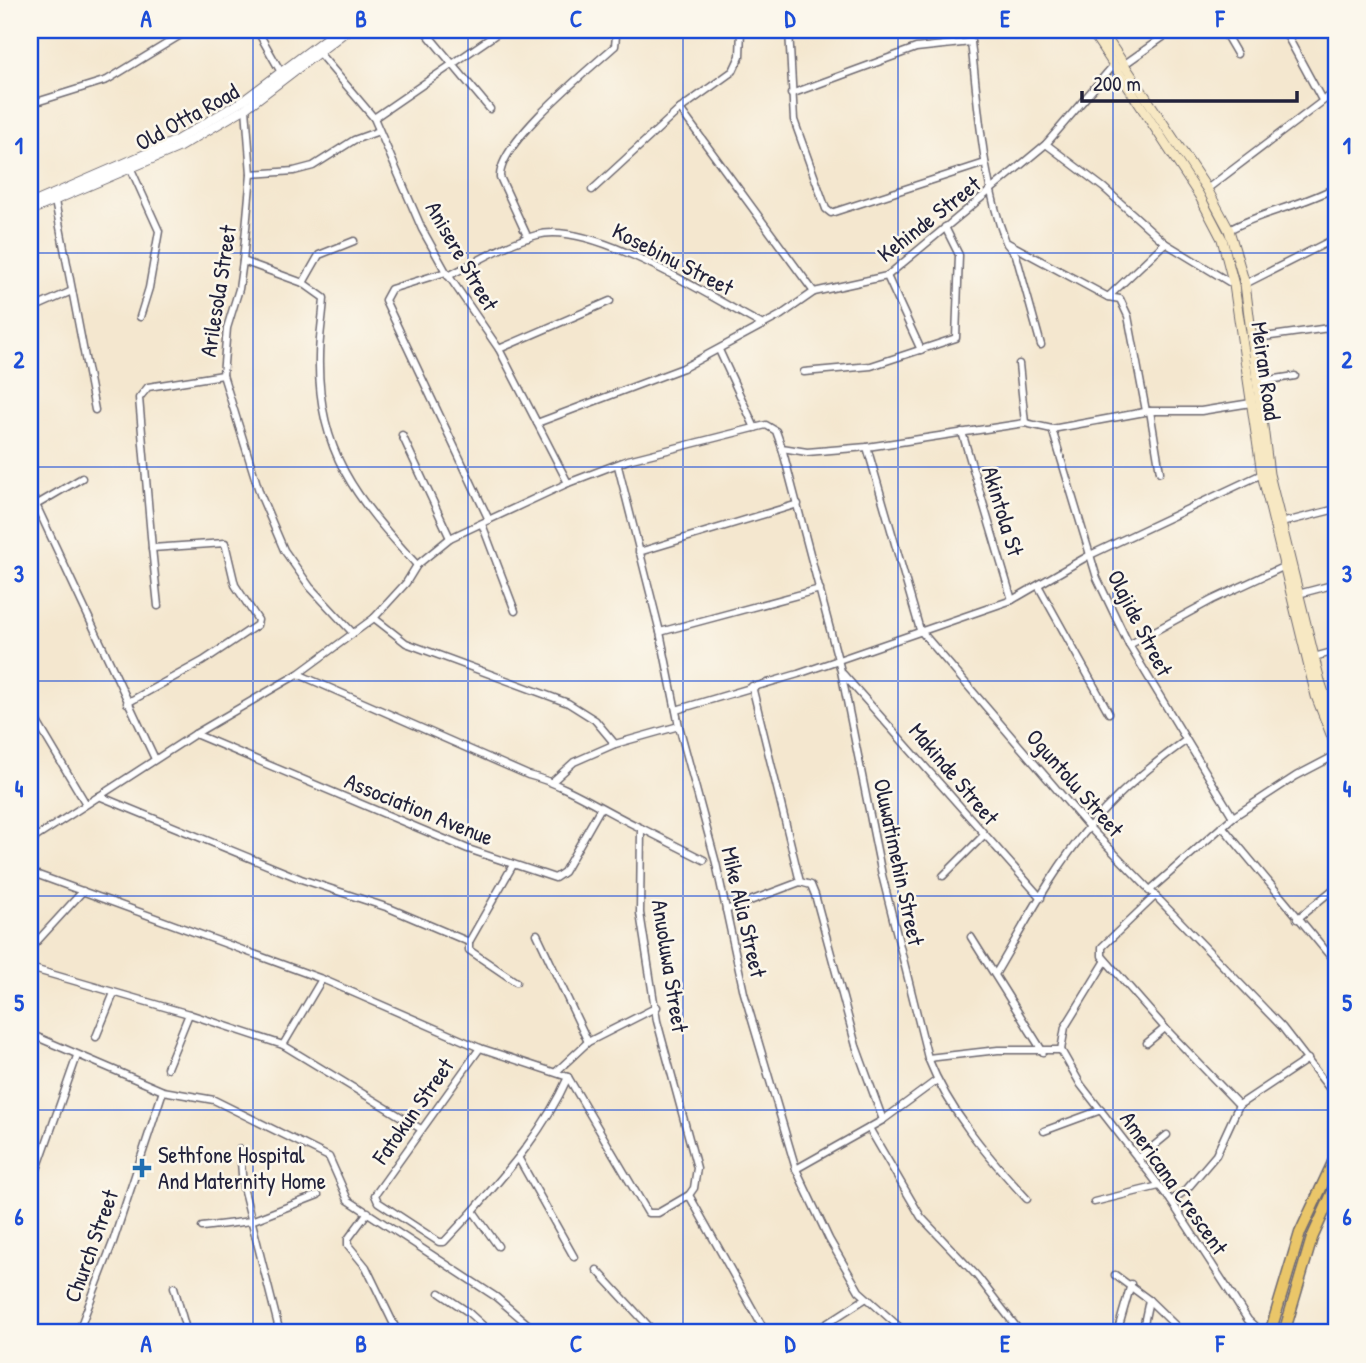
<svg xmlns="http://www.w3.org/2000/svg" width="1366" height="1363" viewBox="0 0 1366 1363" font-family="'Patrick Hand',sans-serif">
<rect width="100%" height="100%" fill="#fbf7ec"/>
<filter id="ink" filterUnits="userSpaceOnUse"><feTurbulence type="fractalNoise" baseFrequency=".0143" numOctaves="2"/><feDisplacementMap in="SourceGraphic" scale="14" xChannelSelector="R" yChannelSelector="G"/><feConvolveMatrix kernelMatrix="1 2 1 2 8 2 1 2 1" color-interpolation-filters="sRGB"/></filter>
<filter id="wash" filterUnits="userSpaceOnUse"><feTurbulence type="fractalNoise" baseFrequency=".00686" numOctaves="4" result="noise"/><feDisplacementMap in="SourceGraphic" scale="28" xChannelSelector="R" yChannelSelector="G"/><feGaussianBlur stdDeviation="1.57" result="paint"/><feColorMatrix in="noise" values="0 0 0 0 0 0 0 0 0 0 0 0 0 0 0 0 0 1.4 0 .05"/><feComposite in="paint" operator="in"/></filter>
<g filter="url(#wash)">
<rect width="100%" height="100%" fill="#f4e7cf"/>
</g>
<g filter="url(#ink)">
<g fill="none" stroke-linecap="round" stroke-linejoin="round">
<g stroke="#6c676f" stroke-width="9">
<g id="minor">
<polyline points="257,30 282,74"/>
<polyline points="424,30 490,109"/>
<polyline points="789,30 794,120 826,209 831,213 985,163"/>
<path d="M966 30 971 42C979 110 982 180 1006 242L1108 297 1120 299 1128 316 1146 411"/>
<polyline points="1223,30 1237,54"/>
<polyline points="1284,30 1322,100"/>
<polyline points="319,53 374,118 422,229 446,272 499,349 568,483"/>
<polyline points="1122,66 1173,30"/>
<polyline points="791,94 916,48 971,42"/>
<polyline points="30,104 107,80 189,30"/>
<polyline points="246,108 251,174 243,261 239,289 227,328 223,375 260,494 284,550 310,587 352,632"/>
<polyline points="680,109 814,292"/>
<polyline points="374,118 502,30"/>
<polyline points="1046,144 1104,188 1165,243 1234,285"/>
<polyline points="131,169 159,231 149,288 140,317"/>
<polyline points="251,174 294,171 313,166 354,140 379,131"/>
<polyline points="1207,189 1336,91"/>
<polyline points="592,190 680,109 733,71 740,56 741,30"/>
<polyline points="55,201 95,410"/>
<path d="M1229 230C1263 211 1302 206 1336 187"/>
<path d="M528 238 500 177C499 142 589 69 615 46L616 36 609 30"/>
<polyline points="1007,244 1016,255 1041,345"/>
<path d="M243 261 303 283 324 298C323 317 319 337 319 357 317 452 357 499 417 565"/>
<polyline points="446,272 391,289 385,300 489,520"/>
<path d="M448 276C477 262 506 243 537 235 594 220 709 297 763 325"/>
<polyline points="887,276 921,350"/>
<polyline points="303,283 319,255 354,241"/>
<polyline points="1245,284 1336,238"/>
<polyline points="1108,297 1165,243"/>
<polyline points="31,309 72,291"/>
<polyline points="1250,339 1336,327"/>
<polyline points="499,349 610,301"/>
<polyline points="719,350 755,428"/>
<polyline points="1019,364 1025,423"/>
<polyline points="804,372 871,366 956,338 959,255 945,227"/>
<polyline points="1256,382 1295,376"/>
<polyline points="1150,411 1160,472"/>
<polyline points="537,423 683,368 781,315 814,292 887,276 1046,144 1113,66"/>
<polyline points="1052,429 1097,578 1129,645 1233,817"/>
<polyline points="962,432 1012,600"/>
<polyline points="402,435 450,538"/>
<polyline points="867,447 920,630 1089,827 1282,1027 1336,1097"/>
<path d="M782 448 841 671 882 875 928 1058C949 1111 988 1157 1027 1199"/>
<polyline points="618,466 660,632 679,726 716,863 744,993 796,1169 829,1239 859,1291 906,1333"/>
<polyline points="30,492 155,759"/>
<polyline points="36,505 82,478"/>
<polyline points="1281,523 1336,509"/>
<polyline points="482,524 515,611"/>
<polyline points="152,548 158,606"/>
<polyline points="639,552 798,504"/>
<polyline points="1039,587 1109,713"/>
<polyline points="1298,594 1336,584"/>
<polyline points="374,618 406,643 568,703 595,720 615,744 679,726"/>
<polyline points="660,632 820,589"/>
<polyline points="1129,645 1212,600 1285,566"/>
<polyline points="1314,657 1336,651"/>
<path d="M298 674 528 775C568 785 604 811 641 828L640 913 657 1021 697 1168 694 1188 689 1195 766 1333"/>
<polyline points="843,674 1041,898"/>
<polyline points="752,686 800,882 811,885 815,895 856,1046 883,1120"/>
<polyline points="127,703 203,661 257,625 258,620 235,585 225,543 152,548 139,398 148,387 223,375"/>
<polyline points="30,710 86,804"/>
<polyline points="676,710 798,674 1012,600 1088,556 1262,474"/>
<polyline points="195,734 468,849 555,878 564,872 600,809"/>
<polyline points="553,781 574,762 615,744"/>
<polyline points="99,796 301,879 389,908 469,942"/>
<polyline points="1222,826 1336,963"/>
<polyline points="641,828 704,860"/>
<polyline points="30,841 195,734 298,674 374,618 406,583 417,565 450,538 568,483 628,460 766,425 776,431 782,448 807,452 867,447 1025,423 1052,429 1150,411 1201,411 1251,403"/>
<polyline points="513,865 469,942 469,950 516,982"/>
<polyline points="30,872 322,979 480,1048 568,1077 648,1213 658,1213 689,1195"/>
<polyline points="943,876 983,836"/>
<polyline points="1149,891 1233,817 1296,776 1336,755"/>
<polyline points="1154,897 1102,947 1102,956 1165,1028 1239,1105"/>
<polyline points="726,910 800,882"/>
<polyline points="1297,919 1336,887"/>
<polyline points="537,934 588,1042"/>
<polyline points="971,937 1043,1052"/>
<polyline points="30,949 83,891"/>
<polyline points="30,968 189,1014 283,1045 421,1129"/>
<path d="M996 973C1025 924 1052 871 1089 827 1116 795 1150 766 1185 741"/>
<polyline points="30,1034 163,1091 214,1100 329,1157 348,1200 496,1297 538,1333"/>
<polyline points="96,1037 114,993"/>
<polyline points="1147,1043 1165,1028"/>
<polyline points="283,1045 322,979"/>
<polyline points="1061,1050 1081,1085 1171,1201 1248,1320 1262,1333"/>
<polyline points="928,1058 998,1050 1061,1050 1065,1027 1105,962"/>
<polyline points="167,1068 189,1014"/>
<polyline points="557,1071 588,1042 657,1007"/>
<polyline points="869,1128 921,1217 977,1276 1021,1333"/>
<polyline points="1044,1131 1101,1110"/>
<polyline points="240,1149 243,1187 280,1333"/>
<polyline points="1139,1158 1167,1135"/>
<polyline points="519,1159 574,1257"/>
<polyline points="796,1169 883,1120 937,1080"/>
<polyline points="30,1189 77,1056"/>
<polyline points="1171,1201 1186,1190 1216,1155 1239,1105 1308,1059"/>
<polyline points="1094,1202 1159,1186"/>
<polyline points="473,1211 444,1242 439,1242 378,1202 375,1195 480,1048"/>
<polyline points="368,1212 348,1239 348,1245 366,1267 398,1333"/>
<polyline points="202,1227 251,1221 318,1195"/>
<path d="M498 1246 473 1211C510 1169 545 1129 568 1077"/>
<polyline points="597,1270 655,1333"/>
<polyline points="1115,1275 1149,1300 1183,1333"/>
<polyline points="174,1287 187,1333"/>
<polyline points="440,1293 468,1312 491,1333"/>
<polyline points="78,1333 113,1242 163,1091"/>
<polyline points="812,1333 865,1299"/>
<polyline points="1117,1333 1131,1284"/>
<polyline points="1142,1333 1149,1300"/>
</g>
</g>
<g stroke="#6c676f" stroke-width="10">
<g id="tertiary">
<polyline points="30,204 175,141 244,100 337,30"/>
<polyline points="30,211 178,148 246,108 348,30"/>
</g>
</g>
<g stroke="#6c676f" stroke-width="11">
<g id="secondary">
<polyline points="1091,30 1199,195 1222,239 1234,285 1262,474 1316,696 1336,747"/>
<polyline points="1101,30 1207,189 1229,230 1245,284 1269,474 1320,681 1336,729"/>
</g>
</g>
<g stroke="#6c676f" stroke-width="13">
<g id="trunk">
<polyline points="1270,1333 1300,1233 1336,1156"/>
<polyline points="1284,1333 1312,1238 1336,1185"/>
</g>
</g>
<use href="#minor" stroke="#fff" stroke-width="6"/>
<use href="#tertiary" stroke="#fff" stroke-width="8"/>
<use href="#secondary" stroke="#f7e8c3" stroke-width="9"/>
<use href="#trunk" stroke="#eac669" stroke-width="10"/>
</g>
</g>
<path fill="none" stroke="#1d4ed8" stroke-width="2" stroke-opacity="0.55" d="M253 30V1333M468 30V1333M683 30V1333M898 30V1333M1113 30V1333M30 253H1336M30 467H1336M30 681H1336M30 896H1336M30 1110H1336"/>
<path fill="#1f6fb2" stroke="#fbf7ec" stroke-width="2.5" d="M138.5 1157.5h7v7h7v7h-7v7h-7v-7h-7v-7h7z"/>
<g text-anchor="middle" stroke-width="5" stroke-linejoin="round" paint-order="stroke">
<g font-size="23" fill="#22223b" stroke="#fbf7ec">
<text transform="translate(187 117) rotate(-29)" y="8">Old Otta Road</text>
<text transform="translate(929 219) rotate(-38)" y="8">Kehinde Street</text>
<text transform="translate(462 256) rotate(60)" y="8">Anisere Street</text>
<text transform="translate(673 259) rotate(27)" y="8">Kosebinu Street</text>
<text transform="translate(218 291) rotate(-81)" y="8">Arilesola Street</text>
<text transform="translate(1266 371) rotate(82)" y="8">Meiran Road</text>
<text transform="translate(1003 511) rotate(73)" y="8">Akintola St</text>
<text transform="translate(1140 623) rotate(63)" y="8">Olajide Street</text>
<text transform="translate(954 774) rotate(50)" y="8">Makinde Street</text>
<text transform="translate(1075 783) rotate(49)" y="8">Oguntolu Street</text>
<text transform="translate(419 809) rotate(22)" y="8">Association Avenue</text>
<text transform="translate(899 862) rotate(78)" y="8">Oluwatimehin Street</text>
<text transform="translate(744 912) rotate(77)" y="8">Mike Alia Street</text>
<text transform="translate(670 966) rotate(81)" y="8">Anuoluwa Street</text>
<text transform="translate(413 1111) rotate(-55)" y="8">Fatokun Street</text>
<text transform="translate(1174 1183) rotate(55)" y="8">Americana Crescent</text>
<text transform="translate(91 1246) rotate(-70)" y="8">Church Street</text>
</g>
<g font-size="23" fill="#22223b" stroke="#fbf7ec" text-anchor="start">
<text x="158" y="1163">Sethfone Hospital<tspan x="158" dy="26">And Maternity Home</tspan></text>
</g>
</g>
<rect width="1366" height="1363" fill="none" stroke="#fbf7ec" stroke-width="77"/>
<path d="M1082 91v10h215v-10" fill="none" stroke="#22223b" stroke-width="3.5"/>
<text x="1093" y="91" font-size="21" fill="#22223b" stroke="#fbf7ec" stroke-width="5" paint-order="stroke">200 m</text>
<rect x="38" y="38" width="1290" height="1286" fill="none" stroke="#1d4ed8" stroke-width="2.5"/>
<g font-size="23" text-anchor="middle" font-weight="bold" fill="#1d4ed8">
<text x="146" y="27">A</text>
<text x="361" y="27">B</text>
<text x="576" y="27">C</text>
<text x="790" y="27">D</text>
<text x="1005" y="27">E</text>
<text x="1220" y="27">F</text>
<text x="19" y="154">1</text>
<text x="1347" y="154">1</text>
<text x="19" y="368">2</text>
<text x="1347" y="368">2</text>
<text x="19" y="582">3</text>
<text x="1347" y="582">3</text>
<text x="19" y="797">4</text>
<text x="1347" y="797">4</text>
<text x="19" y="1011">5</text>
<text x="1347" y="1011">5</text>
<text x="19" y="1225">6</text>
<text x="1347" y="1225">6</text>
<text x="146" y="1352">A</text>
<text x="361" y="1352">B</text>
<text x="576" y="1352">C</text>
<text x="790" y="1352">D</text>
<text x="1005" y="1352">E</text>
<text x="1220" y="1352">F</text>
</g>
</svg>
